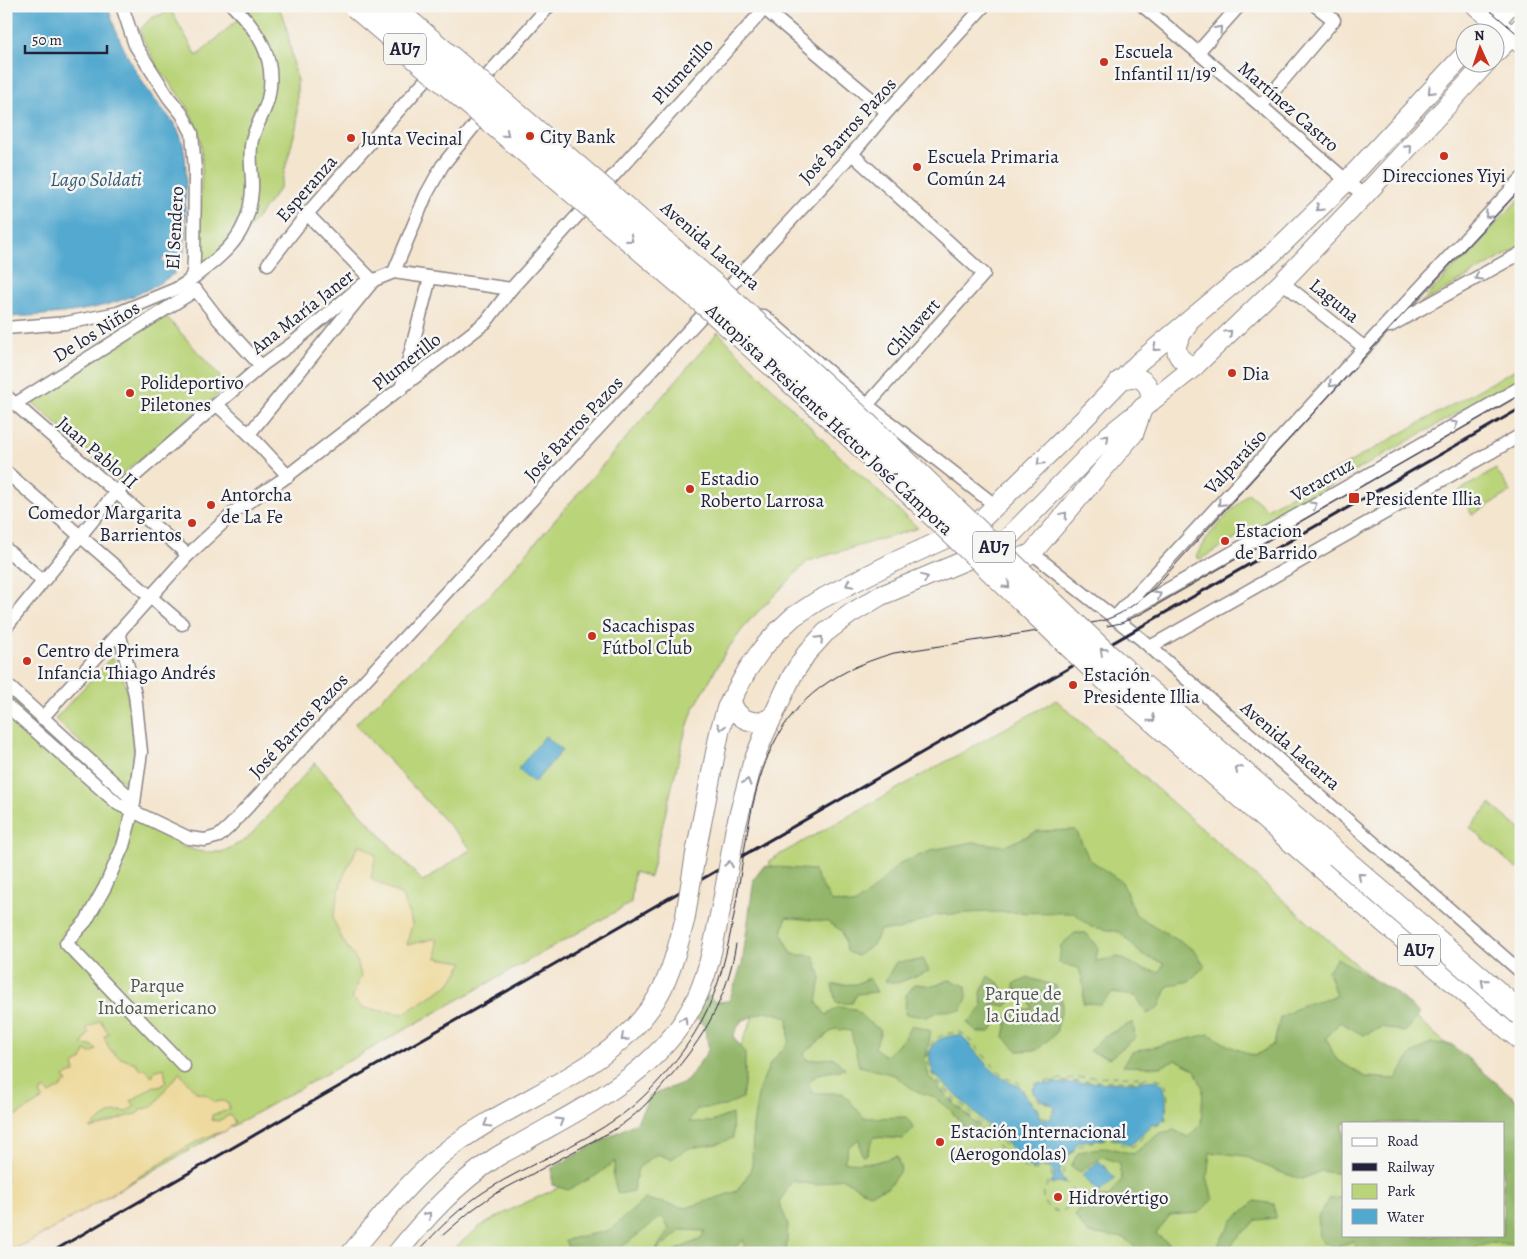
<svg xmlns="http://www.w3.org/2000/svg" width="1527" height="1259" viewBox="0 0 1527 1259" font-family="Alegreya,serif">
<rect width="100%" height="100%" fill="#f6f6f2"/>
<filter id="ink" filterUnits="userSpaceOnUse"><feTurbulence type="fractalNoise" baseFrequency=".02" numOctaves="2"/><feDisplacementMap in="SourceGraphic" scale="10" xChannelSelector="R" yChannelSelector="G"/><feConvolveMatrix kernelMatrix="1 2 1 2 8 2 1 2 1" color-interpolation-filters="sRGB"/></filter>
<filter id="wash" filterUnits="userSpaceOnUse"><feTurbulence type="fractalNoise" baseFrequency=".0096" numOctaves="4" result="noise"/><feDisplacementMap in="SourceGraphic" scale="20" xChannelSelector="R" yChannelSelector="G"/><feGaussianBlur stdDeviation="1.12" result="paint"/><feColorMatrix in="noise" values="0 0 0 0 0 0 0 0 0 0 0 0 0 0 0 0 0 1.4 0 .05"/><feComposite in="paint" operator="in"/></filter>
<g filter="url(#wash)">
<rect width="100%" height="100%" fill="#f4e5cf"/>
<g fill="#bad47a" stroke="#6e7b5a" fill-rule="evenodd">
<polygon points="253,6 279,6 287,30 297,81 297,124 280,188 234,248 200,270 198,251 202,168 201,142 197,128 187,106 157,66 139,31 151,18 171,11 197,56"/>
<polygon points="1520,198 1521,246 1419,305"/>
<polygon points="166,316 228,386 120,476 111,473 30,400"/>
<polygon points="718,332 832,449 918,528 808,561 748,622 726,651 693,710 684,737 650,877 634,872 631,903 6,1253 6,684 134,801 133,811 183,847 202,852 222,852 246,840 315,763 423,882 471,849 355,724 491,594"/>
<polygon points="1521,366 1521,377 1202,558 1199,559 1196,556 1210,534 1248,493 1267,509"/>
<polygon points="1496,469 1511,492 1472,515 1459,491"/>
<path d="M111 658C114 661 117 664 119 667 131 692 139 761 129 787L55 719Z"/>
<path d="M1056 700 1521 1110V1253H448L481 1226 514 1208 560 1187 728 1076 754 1014 769 904 770 860ZM1343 1123H1503V1235H1343Z"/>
<polygon points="1490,804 1521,830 1521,866 1517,869 1470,828"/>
</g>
<g fill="#93b66a" stroke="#5a6c52">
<polygon points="1076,830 1089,859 1122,882 1136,915 1194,950 1205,966 1189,981 1168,986 1159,1008 1147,1014 1136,996 1112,993 1100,1004 1083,1003 1084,987 1079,968 1059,963 1061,945 1075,933 1086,933 1098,948 1096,961 1119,957 1143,969 1159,972 1164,963 1143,956 1120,932 1091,927 1074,913 987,912 936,915 899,930 880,930 873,945 857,956 847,951 842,931 828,922 786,917 782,934 792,954 814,956 821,978 817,1003 826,1015 839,1007 855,1009 868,1022 881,1030 875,1048 885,1056 900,1043 912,1025 931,1031 925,1061 929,1077 949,1099 971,1119 984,1135 976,1140 949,1109 932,1096 917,1092 894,1075 859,1066 851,1031 834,1029 804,1053 807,1060 834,1058 845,1069 818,1074 808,1083 812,1093 843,1093 864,1118 907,1117 914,1129 903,1139 874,1137 867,1154 862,1156 859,1139 849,1146 844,1162 873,1163 897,1156 901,1170 888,1187 869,1194 841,1178 816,1185 792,1181 779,1203 788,1224 786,1253 746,1253 743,1240 729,1253 669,1253 701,1239 705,1231 681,1230 654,1253 669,1229 662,1216 614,1253 570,1253 565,1240 610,1230 645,1199 686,1208 737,1191 752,1169 753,1126 759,1089 770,1064 789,1042 788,1017 766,1011 741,1021 733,1036 745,1053 745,1078 742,1098 725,1106 697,1109 689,1122 711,1122 732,1114 733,1138 717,1144 689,1148 671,1159 657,1154 638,1168 633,1191 618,1194 613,1177 615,1161 597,1175 568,1190 552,1185 552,1168 637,1122 650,1096 687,1081 709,1049 704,1025 694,1016 707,995 715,1002 729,1001 742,964 754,879 764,866 813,870 831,901 854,905 875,888 900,863 936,849 973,842 1005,846 1038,831"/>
<path d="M1337 958 1393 991 1420 1014 1405 1032 1382 1027 1363 1035 1340 1022 1326 1038 1336 1059 1365 1077 1396 1079 1411 1055 1430 1043 1451 1044 1521 1104V1245L1486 1243 1465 1253H1357L1354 1241 1334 1248 1320 1239 1318 1217 1329 1199 1343 1197V1235H1503V1123H1343V1174L1321 1171 1302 1179 1276 1171 1245 1156 1210 1152 1207 1177 1213 1199 1199 1213 1170 1215 1156 1234 1172 1246 1170 1253H1133L1135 1248 1125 1238 1088 1233 1075 1216 1083 1200 1095 1196 1109 1197 1122 1179 1118 1162 1102 1157 1080 1172 1071 1166 1078 1153C1099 1145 1112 1148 1133 1154L1160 1133 1174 1130 1188 1137 1201 1124 1203 1089 1195 1070 1177 1060 1160 1067 1123 1066 1132 1052 1209 1034 1229 1046 1255 1056 1274 1044 1280 1018 1304 1004 1336 996 1328 971Z"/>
<polygon points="923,959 929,971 897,983 885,981 896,962 915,961"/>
<polygon points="989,976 1000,984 1006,995 1013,1000 1006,1006 992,1004 998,1021 990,1032 978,1032 967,1023 982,1008 981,992"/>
<polygon points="869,978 877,992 857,994 852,1003 836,1003 832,985 856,984"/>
<polygon points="1029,978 1056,986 1063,1004 1056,1033 1037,1050 1018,1051 1004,1037 1008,1017 1032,1008 1028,998 1015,997 1014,984"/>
<polygon points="949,980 966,986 967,997 962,1010 940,1011 927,1017 905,1014 906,995 915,984 934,986"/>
<polygon points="1133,1022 1135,1038 1110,1058 1089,1051 1103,1037"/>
<polygon points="1255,1201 1274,1204 1276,1218 1257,1220 1235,1240 1228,1253 1213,1253 1232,1221"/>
</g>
<g fill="#eeda9e" stroke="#887e6c">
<polygon points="359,844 376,855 371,878 402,896 412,923 407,945 437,938 437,958 464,962 450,984 403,1014 363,1008 352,998 361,976 357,961 343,941 333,919 342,879"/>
<path d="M100 1020 109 1034 104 1036C110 1055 118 1058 136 1063L139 1069H146L152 1077 154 1071 164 1068 166 1082 160 1087 154 1086 131 1101 135 1106 126 1112C113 1108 98 1121 90 1129 107 1126 121 1116 138 1114L141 1109C155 1109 159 1098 166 1088 171 1082 176 1080 179 1072L196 1092 207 1095 214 1102 223 1101 229 1104V1110L212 1115V1120L218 1121 230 1115 235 1122 227 1131C201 1136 177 1153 155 1167 106 1196 58 1229 6 1253V1122L43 1099 40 1093 45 1089 50 1094 57 1090 67 1082 64 1077 75 1072 73 1065 82 1060 85 1051 92 1053 96 1049 93 1046 82 1045 89 1032 86 1029Z"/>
</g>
<g fill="#52a9cf" stroke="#3a6685">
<path d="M6 6H108C116 37 131 65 149 92 159 107 173 118 180 135 189 158 185 187 185 211 185 229 188 251 178 267L166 257 161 260 175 273C125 309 66 315 6 317Z"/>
<polygon points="545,736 562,750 534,783 518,769"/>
<path d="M961 1035C977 1053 995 1080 1019 1086 1023 1095 1028 1099 1034 1106 1038 1111 1038 1116 1043 1120L1050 1119 1054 1114 1055 1107 1049 1102 1043 1101 1034 1093V1087L1038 1084 1140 1082C1161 1078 1165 1081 1166 1102 1166 1108 1167 1116 1163 1121 1159 1125 1153 1123 1149 1127 1141 1133 1138 1141 1129 1145L1113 1137 1108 1136 1102 1139 1082 1141 1077 1144 1060 1169 1059 1174 1066 1184 1058 1182 1051 1184 1054 1178V1172L1049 1166 1043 1165 1032 1170 1019 1155 934 1074C923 1047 934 1036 961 1035Z"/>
<polygon points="1099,1161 1115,1178 1099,1193 1082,1175"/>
</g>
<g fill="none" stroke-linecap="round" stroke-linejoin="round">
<g stroke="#355876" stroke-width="1" stroke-dasharray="6 5" stroke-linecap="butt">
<path d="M959 1032 964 1034 1005 1078 1018 1082 1021 1086 1025 1095 1036 1107 1042 1117C1050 1120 1053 1115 1053 1107L1050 1104 1040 1101 1033 1093V1085C1047 1077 1152 1072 1163 1081 1170 1086 1168 1114 1165 1122 1160 1125 1153 1126 1148 1130 1142 1135 1138 1147 1129 1147 1122 1147 1118 1140 1112 1139 1107 1138 1083 1143 1079 1146 1073 1150 1070 1156 1067 1161 1051 1186 1088 1187 1068 1207 1060 1216 1044 1210 1043 1198 1042 1190 1048 1184 1052 1177L1050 1169 1046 1167C1040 1168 1035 1173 1028 1170 1010 1161 994 1141 980 1126 962 1108 917 1076 930 1047 935 1035 947 1033 959 1032Z"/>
<polyline points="937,1081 1018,1158 1023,1165"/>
<polyline points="1051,1082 1140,1080 1149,1078"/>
</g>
</g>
</g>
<g filter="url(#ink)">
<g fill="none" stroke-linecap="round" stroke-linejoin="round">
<g stroke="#8b8485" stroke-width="15">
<g id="street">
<polyline points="761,6 887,112"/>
<polyline points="1143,6 1261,106 1364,196"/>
<polyline points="1198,52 1239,6"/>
<polyline points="487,76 549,6"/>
<polyline points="1261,106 1334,20 1316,6"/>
<polyline points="852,154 984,274 867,405"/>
<polyline points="268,264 307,214 436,68"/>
<polyline points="394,272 511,289"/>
<path d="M189 281C224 254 249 237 252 190 253 173 248 157 252 140 256 124 267 110 269 94 276 58 258 30 233 6"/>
<polyline points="1282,282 1365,348"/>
<polyline points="764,316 867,405 996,506"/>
<polyline points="1390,326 1521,253"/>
<polyline points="6,328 66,323 118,313 176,289 189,281 193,273 194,258 195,169 192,133 182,114 169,98 135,45 122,6"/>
<polyline points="401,389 430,278"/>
<polyline points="6,396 188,555"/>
<polyline points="15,404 196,290 219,320 261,366"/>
<polyline points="217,405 249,434 288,476"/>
<polyline points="249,434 373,281 307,214"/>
<polyline points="6,472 182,624"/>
<polyline points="6,549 43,581"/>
<polyline points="1032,553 1141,639 1521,972"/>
<polyline points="1121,614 1144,603 1521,387"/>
<polyline points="1115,617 1521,179"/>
<polyline points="6,627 116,492 261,366 293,343 362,285 394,272 426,195 442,166 486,111"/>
<polyline points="119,632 135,694 141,752 133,810 123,846 105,887 86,921 66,943 184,1066"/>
<polyline points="1150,647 1521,435"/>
<polyline points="6,684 134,801"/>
<polyline points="6,705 118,804 189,838 205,840 219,836 229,827 852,154 887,112 984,6"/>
<polyline points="42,718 188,555 239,508 282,480 486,322 511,289 767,6"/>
</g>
</g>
<g stroke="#8b8485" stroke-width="21">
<g id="secondary">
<polyline points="1476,6 1521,44"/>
<polyline points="1486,32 1509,6"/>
<polyline points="1494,54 1521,27"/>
<path d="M1187 326C1174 343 1170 357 1194 367"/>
<path d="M1119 381C1137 372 1153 381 1150 402"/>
<path d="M997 557C1009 560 1022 559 1032 553L1134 433 1143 407"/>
<path d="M731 698C734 720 757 729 774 715"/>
<polyline points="735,830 752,765 764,735 792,676 806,654 825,633 850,614 880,596 983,553 1006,540 1108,436 1194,367 1282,282 1364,196 1487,62"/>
<polyline points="696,851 720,730 727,707 748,669 762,649 778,631 793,617 819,600 892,563 958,533 983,518 1083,420 1139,362 1239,279 1271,255 1347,181 1464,55"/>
<path d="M351 1253C382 1216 412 1177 450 1148 513 1099 604 1074 651 1007 670 981 677 949 685 919"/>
<path d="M397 1253C427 1216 455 1185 495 1158 504 1152 515 1147 525 1141 587 1105 658 1072 693 1005 710 973 715 934 723 899"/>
</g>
</g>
<g stroke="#8b8485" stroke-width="26">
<polyline id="highway" points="1317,862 1521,1038"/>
</g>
<use href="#street" stroke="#fff" stroke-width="12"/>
<use href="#secondary" stroke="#fff" stroke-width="19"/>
<use href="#highway" stroke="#fff" stroke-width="24"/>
<g stroke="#22223b" stroke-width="1">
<polyline points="1485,6 1521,37"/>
<polyline points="1107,626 1121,623 1143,613 1521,394"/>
<path d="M443 1235 472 1210 493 1195 612 1131C635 1117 651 1100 668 1079 704 1038 727 999 736 944"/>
<path d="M417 1253C438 1229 460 1207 487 1190 530 1163 579 1146 620 1116 650 1095 685 1053 702 1020 720 987 727 951 734 915 755 792 754 693 894 653L1097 622C1121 617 1138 602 1156 586L1394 324 1521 188"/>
</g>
<polyline stroke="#22223b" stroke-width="3" points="50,1253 324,1095 537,974 1521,408"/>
<g stroke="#8b8485" stroke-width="21" stroke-linecap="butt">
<g id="secondary-bridge">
<polyline points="723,899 735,830"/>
<polyline points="685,919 696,851"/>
</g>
</g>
<g stroke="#8b8485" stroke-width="26" stroke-linecap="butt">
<g id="highway-bridge">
<polyline points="356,6 707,305 840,425 1095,669 1317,862"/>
<polyline points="390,6 718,289 853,412 1105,654 1521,1014"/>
</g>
</g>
<use href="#secondary-bridge" stroke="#fff" stroke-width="19"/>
<use href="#highway-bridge" stroke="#fff" stroke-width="24"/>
</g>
<defs><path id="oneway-chevron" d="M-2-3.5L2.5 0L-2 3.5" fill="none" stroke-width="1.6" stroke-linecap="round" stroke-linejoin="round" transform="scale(1.25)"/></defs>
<g stroke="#9c9ca7">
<use href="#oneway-chevron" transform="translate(1219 29) rotate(-48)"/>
<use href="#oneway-chevron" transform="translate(1431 91) rotate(133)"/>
<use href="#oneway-chevron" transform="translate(506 134) rotate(40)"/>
<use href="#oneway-chevron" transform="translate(1409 148) rotate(-47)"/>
<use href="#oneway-chevron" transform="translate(1319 208) rotate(136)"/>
<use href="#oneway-chevron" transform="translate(1488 215) rotate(133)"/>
<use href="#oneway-chevron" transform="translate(630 239) rotate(40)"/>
<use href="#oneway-chevron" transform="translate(1478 277) rotate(151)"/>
<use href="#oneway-chevron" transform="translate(1229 333) rotate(-44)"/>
<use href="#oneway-chevron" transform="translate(1156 348) rotate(141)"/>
<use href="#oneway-chevron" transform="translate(1332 384) rotate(133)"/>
<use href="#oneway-chevron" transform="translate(1455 424) rotate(-30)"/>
<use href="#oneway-chevron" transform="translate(1106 438) rotate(-43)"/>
<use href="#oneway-chevron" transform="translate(1040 462) rotate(135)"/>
<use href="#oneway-chevron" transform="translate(1221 503) rotate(133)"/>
<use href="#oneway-chevron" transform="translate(1314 505) rotate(-30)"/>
<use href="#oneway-chevron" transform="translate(1064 515) rotate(-50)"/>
<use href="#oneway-chevron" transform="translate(925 578) rotate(-22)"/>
<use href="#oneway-chevron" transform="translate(849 584) rotate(153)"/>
<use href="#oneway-chevron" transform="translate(1007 585) rotate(44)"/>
<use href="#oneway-chevron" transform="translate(1158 595) rotate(-30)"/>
<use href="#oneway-chevron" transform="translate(820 639) rotate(-47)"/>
<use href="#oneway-chevron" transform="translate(1103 651) rotate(-137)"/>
<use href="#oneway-chevron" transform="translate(1152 719) rotate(41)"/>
<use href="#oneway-chevron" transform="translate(721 727) rotate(105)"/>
<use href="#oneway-chevron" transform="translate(1238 769) rotate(-139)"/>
<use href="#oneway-chevron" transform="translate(747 782) rotate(-73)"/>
<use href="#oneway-chevron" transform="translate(729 864) rotate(-80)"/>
<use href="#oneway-chevron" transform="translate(1361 876) rotate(-139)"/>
<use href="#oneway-chevron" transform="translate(1484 982) rotate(-139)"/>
<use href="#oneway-chevron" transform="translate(684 1020) rotate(-58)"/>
<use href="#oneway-chevron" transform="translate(624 1038) rotate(138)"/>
<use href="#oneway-chevron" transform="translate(560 1121) rotate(-30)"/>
<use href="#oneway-chevron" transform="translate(487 1124) rotate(150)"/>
<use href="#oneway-chevron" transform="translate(428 1215) rotate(-48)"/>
</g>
</g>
<g fill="#c8321e" stroke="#f6f6f2" stroke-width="2">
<circle cx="1104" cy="62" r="5"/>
<circle cx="530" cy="136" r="5"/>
<circle cx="351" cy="138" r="5"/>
<circle cx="1444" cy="156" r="5"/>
<circle cx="917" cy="167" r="5"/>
<circle cx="1232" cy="373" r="5"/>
<circle cx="130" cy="393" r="5"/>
<circle cx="690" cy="489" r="5"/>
<rect x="1348" y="492" width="12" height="12" rx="2.5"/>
<circle cx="211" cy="505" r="5"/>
<circle cx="192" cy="523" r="5"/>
<circle cx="1225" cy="541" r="5"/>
<circle cx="592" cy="636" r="5"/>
<circle cx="27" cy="661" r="5"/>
<circle cx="1073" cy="685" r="5"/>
<circle cx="940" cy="1142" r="5"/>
<circle cx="1058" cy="1197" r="5"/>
</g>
<g text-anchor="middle" stroke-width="5" stroke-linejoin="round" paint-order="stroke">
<g fill="#f6f6f2" stroke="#626272" stroke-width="1">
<rect x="384" y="33.5" width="42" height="31" rx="4"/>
<rect x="973" y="531.5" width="42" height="31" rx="4"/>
<rect x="1398" y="934.5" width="42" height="31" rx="4"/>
</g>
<g font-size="18" font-weight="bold" fill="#22223b">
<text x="405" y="55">AU7</text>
<text x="994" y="553">AU7</text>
<text x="1419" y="956">AU7</text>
</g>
<g font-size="19" fill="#22223b" stroke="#f6f6f2" text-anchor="start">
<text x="1114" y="58">Escuela<tspan x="1114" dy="22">Infantil 11/19°</tspan></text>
<text x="540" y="143">City Bank</text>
<text x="361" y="145">Junta Vecinal</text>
<text x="927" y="163">Escuela Primaria<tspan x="927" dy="22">Común 24</tspan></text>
<text x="1444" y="182" text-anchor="middle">Direcciones Yiyi</text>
<text x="1242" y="380">Dia</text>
<text x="140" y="389">Polideportivo<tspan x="140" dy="22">Piletones</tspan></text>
<text x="700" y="485">Estadio<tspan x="700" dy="22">Roberto Larrosa</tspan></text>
<text x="221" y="501">Antorcha<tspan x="221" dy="22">de La Fe</tspan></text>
<text x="1365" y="505">Presidente Illia</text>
<text x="182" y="519" text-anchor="end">Comedor Margarita<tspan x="182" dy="22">Barrientos</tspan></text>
<text x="1235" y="537">Estacion<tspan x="1235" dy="22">de Barrido</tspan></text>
<text x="602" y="632">Sacachispas<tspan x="602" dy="22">Fútbol Club</tspan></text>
<text x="37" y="657">Centro de Primera<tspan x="37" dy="22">Infancia Thiago Andrés</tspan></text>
<text x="1083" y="681">Estación<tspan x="1083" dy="22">Presidente Illia</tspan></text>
<text x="950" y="1138">Estación Internacional<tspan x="950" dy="22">(Aerogondolas)</tspan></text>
<text x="1068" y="1204">Hidrovértigo</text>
</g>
<g font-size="19" fill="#22223b" stroke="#f6f6f2">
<text transform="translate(682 71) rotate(-48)" y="7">Plumerillo</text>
<text transform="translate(1289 106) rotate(41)" y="7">Martínez Castro</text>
<text transform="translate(847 130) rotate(-48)" y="7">José Barros Pazos</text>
<text transform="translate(306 188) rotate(-49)" y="7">Esperanza</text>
<text transform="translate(174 228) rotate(-87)" y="7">El Sendero</text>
<text transform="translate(711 245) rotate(41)" y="7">Avenida Lacarra</text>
<text transform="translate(1335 300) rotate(39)" y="7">Laguna</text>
<text transform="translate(302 311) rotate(-38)" y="7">Ana María Janer</text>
<text transform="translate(912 327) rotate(-48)" y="7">Chilavert</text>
<text transform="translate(96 331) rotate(-32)" y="7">De los Niños</text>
<text transform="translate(406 361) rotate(-38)" y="7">Plumerillo</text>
<text transform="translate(830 419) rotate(43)" y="7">Autopista Presidente Héctor José Cámpora</text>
<text transform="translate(573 428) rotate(-47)" y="7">José Barros Pazos</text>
<text transform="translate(98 452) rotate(41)" y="7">Juan Pablo II</text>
<text transform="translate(1235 461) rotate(-47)" y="7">Valparaíso</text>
<text transform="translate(1322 479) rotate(-30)" y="7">Veracruz</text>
<text transform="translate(298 725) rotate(-47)" y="7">José Barros Pazos</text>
<text transform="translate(1291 745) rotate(41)" y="7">Avenida Lacarra</text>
</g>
<g font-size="19" fill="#50574e" stroke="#f6f6f2">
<text x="157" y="992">Parque<tspan x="157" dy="22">Indoamericano</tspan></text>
<text x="1023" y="1000">Parque de<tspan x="1023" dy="22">la Ciudad</tspan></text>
</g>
<g font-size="20" font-style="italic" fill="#355876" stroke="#f6f6f2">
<text x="96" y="186">Lago Soldati</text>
</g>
</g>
<rect width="1527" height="1259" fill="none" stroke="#f6f6f2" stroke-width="25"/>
<rect x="1342" y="1122" width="162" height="115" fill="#f6f6f2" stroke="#a1a1a9"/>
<rect x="1352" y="1138" width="25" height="8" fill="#ffffff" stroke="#a1a1a9"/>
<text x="1387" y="1146" font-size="15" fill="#22223b">Road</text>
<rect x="1352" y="1163" width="25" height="8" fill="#22223b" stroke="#a1a1a9"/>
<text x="1387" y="1172" font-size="15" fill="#22223b">Railway</text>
<rect x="1352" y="1184" width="25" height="15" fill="#bad47a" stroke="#a1a1a9"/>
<text x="1387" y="1196" font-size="15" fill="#22223b">Park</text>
<rect x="1352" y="1209" width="25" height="15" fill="#52a9cf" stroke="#a1a1a9"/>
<text x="1387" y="1222" font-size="15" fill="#22223b">Water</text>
<g transform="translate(1480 48) rotate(357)"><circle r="24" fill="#f6f6f2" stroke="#a1a1a9"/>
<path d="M0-4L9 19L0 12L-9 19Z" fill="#c8321e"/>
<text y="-8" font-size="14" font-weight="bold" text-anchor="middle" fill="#22223b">N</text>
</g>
<path d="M25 45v8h82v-8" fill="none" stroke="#22223b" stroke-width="2.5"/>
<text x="32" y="45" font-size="15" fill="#22223b" stroke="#f6f6f2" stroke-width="4" paint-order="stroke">50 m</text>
</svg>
